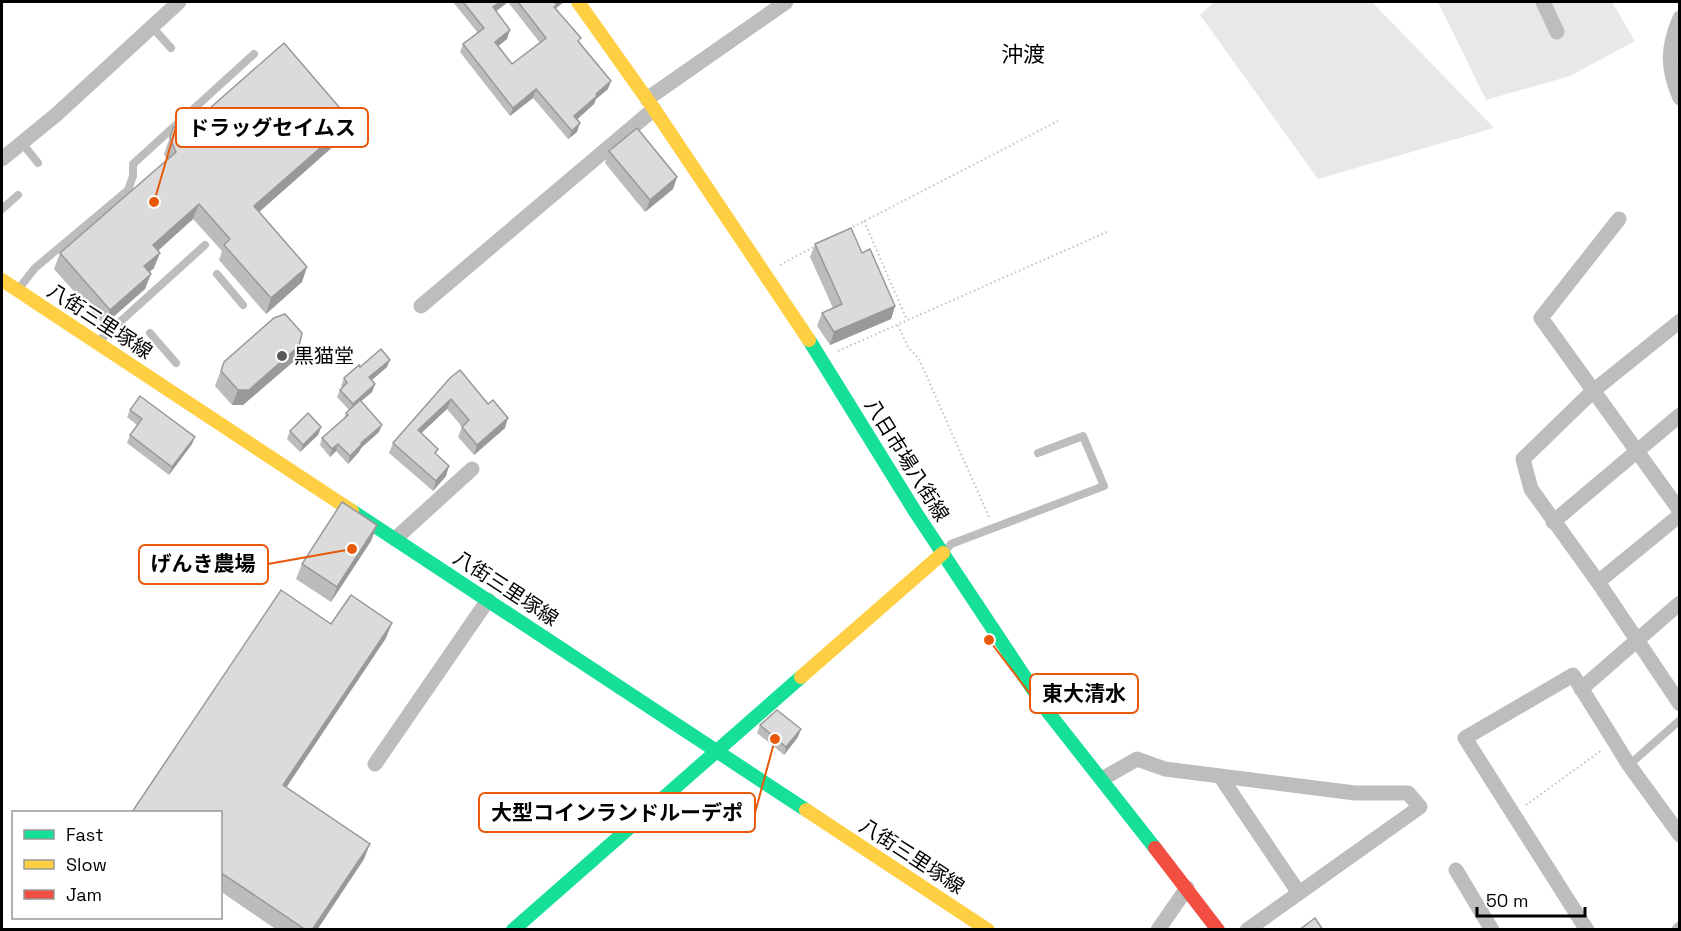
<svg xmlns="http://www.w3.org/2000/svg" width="1681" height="931" viewBox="0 0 1681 931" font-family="'Space Grotesk','Noto Sans JP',sans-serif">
<rect width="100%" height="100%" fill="#fff"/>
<g fill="#e8e8e8">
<polygon points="1214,2 1372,2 1494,128 1318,179 1200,15"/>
<polygon points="1438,2 1612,2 1635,41 1570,76 1486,100"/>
</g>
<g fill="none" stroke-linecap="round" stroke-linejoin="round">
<g stroke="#c2c2c2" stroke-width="2" stroke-dasharray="1.5 3" stroke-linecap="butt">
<polyline points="864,221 907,320"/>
<polyline points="849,229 1058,121"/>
<polyline points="780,265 817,245"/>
<polyline points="898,325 908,347 919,359 989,517"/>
<polyline points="838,351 1109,231"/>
<polyline points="1526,805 1602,750"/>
</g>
<g stroke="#bdbdbd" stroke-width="8">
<polyline points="152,27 171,48"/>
<polyline points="22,143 38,163"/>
<polyline points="2,209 18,195"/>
<polyline points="217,274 243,305"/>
<polyline points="20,287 35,268 128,190 133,176 133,164 254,54"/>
<polyline points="150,333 176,363"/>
<polyline points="100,340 205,245"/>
<polyline points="946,550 951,544 1104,486 1083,436 1038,453"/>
<polyline points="1629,765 1680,720"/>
</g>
<g stroke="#bdbdbd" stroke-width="15">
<polyline points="1543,2 1557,32"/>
<path d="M1680 18C1667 48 1667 68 1680 98"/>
<polyline points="647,99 786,2"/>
<polyline points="2,159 57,114 179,2"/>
<polyline points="1619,219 1541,318 1680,511"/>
<polyline points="421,306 654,109"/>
<polyline points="1680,321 1593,391 1523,459 1531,489 1598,582 1680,704"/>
<polyline points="1553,522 1680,415"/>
<polyline points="395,539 472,469"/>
<polyline points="1598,582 1680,515"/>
<polyline points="1581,689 1680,603"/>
<polyline points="375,764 488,600"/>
<polyline points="1220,776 1299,893"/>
<polyline points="1102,779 1137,759 1165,769 1355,793 1408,793 1420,807 1247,930"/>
<polyline points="1456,870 1492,930"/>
<polyline points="1158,930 1187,888"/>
<polyline points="1587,930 1465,738 1573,675 1629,765 1680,835"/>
<polyline points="1679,930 1680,929"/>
</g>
<g stroke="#16e098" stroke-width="14">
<polyline points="809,340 916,513 1048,712 1155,848"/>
<polyline points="352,511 806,810"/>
<polyline points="513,930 801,677"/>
</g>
<g stroke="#ffcf43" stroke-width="14">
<polyline points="578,2 654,109 809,340"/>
<polyline points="2,280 352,511"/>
<polyline points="801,677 943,553"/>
<polyline points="806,810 988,930"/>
</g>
<polyline stroke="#f24e42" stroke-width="14" points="1155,848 1218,930"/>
</g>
<g fill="#bcbcbc">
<polygon points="453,2 508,2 496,11 507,39 498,46 512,64 540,43 508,2 564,2 556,8 579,43 608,89 596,99 594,104 577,119 577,132 568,139 533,98 510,116 460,52 463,44 478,33"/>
<polygon points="173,128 345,136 259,212 302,282 266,314 219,260 222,251 193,219 158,251 154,268 149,272 145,289 104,325 54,269 60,253 167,160 164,154"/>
<polygon points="609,151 677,177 673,189 645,212 605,163"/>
<polygon points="815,244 862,253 895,306 891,319 830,345 817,326 822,313 833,308 810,257"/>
<polygon points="299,346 293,362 243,405 232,405 215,386 224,362"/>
<polygon points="360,367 387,367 372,380 375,384 372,392 361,401 379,432 361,448 359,452 348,464 336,451 330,457 320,445 322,438 344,419 346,413 349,410 337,397 340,390 342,387 341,386 344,378"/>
<polygon points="450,378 488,404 505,428 474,455 458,437 462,427 447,409 421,433 436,455 446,476 433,491 389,453 393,443"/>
<polygon points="130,410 192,444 169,475 127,443 130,435 137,425 127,417"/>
<polygon points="321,427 318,435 300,452 287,439 290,431"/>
<polygon points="377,525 371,541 331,602 296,579 302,564"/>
<polygon points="331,624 386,638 286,787 364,859 317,930 277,930 220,891 220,813"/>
<polygon points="760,725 798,737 784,755 757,733"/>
</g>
<g fill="#999">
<polygon points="500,2 508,2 490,16 493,7"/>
<polygon points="556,2 564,2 552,11"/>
<polygon points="510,30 507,39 492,51 495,42"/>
<polygon points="611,81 608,89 596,99 594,104 571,125 574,116 596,94"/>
<polygon points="536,89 533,98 510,116 513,108"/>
<polygon points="351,121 345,136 249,221 254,206"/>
<polygon points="580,123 577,132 568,139 572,131"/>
<polygon points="677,177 673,189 645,212 650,200"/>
<polygon points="199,204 193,219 147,260 153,245"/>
<polygon points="160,253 154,268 139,282 144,266"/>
<polygon points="307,267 302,282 266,314 271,298"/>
<polygon points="151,274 145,289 104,325 110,310"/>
<polygon points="895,306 891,319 830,345 834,332"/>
<polygon points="299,346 293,362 243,405 232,405 238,390"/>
<polygon points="390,360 387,367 366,385 369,377"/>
<polygon points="375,384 372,392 350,411 353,404"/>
<polygon points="451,399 447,409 414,440 418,430"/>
<polygon points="508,418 505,428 474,455 477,445"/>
<polygon points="382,425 379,432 361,448 359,452 348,464 350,456 361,443"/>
<polygon points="321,427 318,435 300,452 303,445"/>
<polygon points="195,437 192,444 169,475 172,467"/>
<polygon points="338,444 336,451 330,457 332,449"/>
<polygon points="449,466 446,476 433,491 436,481"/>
<polygon points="377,525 371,541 331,602 337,587"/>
<polygon points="392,623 386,638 278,800 283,785"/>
<polygon points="801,729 798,737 784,755 786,747"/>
<polygon points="370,844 364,859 317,930 312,930"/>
</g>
<g fill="#dbdbdb" stroke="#999" stroke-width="1.5">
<polygon points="463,2 500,2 493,7 510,30 495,42 512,64 546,38 518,2 556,2 555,2 557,5 554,7 581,38 578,41 611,81 596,94 597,96 574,116 580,123 572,131 536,89 513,108 463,44 484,28"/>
<polygon points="284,43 351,121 254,206 307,267 271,298 224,245 230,239 199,204 153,245 160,253 144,266 151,274 110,310 60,253 176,152 170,138 173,128 182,123 193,123"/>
<polygon points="637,128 677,177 650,200 609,151"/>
<polygon points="851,228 862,253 870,249 895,306 834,332 822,313 842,304 815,244"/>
<polygon points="285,314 302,333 299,346 249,390 238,390 221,371 224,362 274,318"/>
<polygon points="381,349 390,360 369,377 375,384 353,404 340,390 347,383 344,378 359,365 360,367"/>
<polygon points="460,370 488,404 493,400 508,418 477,445 462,427 469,420 451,399 418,430 438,449 435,453 449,466 436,481 393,443 450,378"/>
<polygon points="140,396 195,437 172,467 130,435 142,419 130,410"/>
<polygon points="360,400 382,425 361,443 362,444 350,456 338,444 332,449 322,438 348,415 346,413"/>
<polygon points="308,413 321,427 303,445 290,431"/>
<polygon points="342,502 377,525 337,587 302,564"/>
<polygon points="281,590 331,624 351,595 392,623 283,785 370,844 312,930 306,930 220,872 220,813 132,812"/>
<polygon points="777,710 801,729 786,747 760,725"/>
<polygon points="1315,918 1323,930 1299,930"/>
</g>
<circle fill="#595959" stroke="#fff" stroke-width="2" cx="282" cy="356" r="6"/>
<g text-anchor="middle" stroke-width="4.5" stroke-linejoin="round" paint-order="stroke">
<g font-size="20" fill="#000" stroke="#fff">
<text transform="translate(100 321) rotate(33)" y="7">八街三里塚線</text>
<text transform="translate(907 460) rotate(58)" y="7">八日市場八街線</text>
<text transform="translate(506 588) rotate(33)" y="7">八街三里塚線</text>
<text transform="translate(912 856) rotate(33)" y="7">八街三里塚線</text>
</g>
<g font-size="20" fill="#000" stroke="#fff" text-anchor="start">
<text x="294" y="363">黒猫堂</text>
</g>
<g font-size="22" fill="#000" stroke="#fff">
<text x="1023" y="62">沖渡</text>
</g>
</g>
<path fill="none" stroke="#e8590c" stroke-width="2" d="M154 202L176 127M352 549L268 564M989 640L1030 694M775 739L755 813"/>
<g fill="#e8590c" stroke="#fff" stroke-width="2">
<circle cx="154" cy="202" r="6"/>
<circle cx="352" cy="549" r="6"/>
<circle cx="989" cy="640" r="6"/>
<circle cx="775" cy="739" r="6"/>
</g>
<g fill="#fff" stroke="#e8590c" stroke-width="2">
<rect x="176" y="108" width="192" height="39" rx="6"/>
<rect x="139" y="545" width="129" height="39" rx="6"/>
<rect x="1030" y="674" width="108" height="39" rx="6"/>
<rect x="479" y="793" width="276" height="39" rx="6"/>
</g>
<g font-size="21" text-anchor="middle" font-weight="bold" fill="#000">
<text x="272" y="135">ドラッグセイムス</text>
<text x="203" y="571">げんき農場</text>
<text x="1084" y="701">東大清水</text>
<text x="617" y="820">大型コインランドルーデポ</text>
</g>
<rect width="1681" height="931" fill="none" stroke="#000000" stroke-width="6"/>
<rect x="12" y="811" width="210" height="108" fill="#ffffff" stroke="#999999" stroke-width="1.5"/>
<rect x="24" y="830" width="30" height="9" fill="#16e098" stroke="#999999" stroke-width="1.5"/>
<text x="66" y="841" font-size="18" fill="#000000">Fast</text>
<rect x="24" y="860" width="30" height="9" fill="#ffcf43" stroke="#999999" stroke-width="1.5"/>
<text x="66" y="871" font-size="18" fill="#000000">Slow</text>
<rect x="24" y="890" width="30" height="9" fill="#f24e42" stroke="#999999" stroke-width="1.5"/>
<text x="66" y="901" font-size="18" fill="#000000">Jam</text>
<path d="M1477 907v9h108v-9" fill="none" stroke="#000000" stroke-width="3"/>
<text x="1486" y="907" font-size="18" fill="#000000" stroke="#ffffff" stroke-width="4.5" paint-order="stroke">50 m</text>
</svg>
